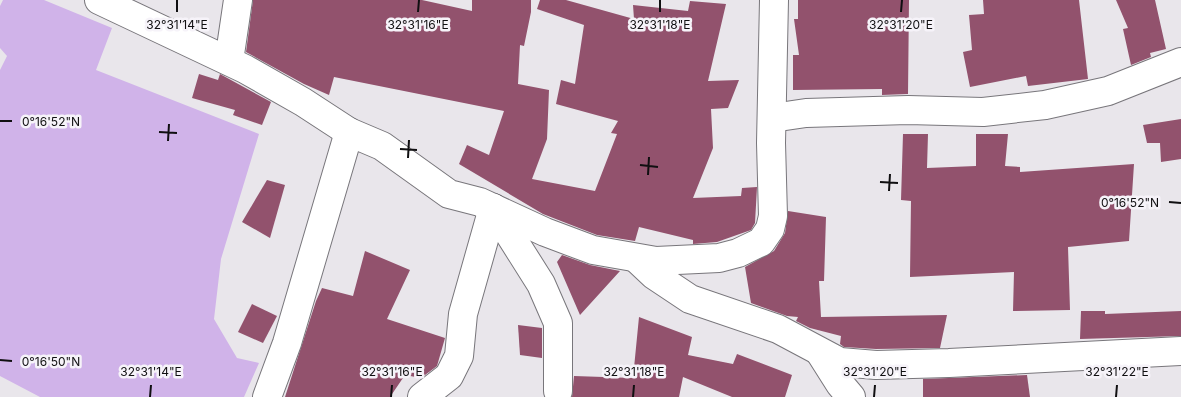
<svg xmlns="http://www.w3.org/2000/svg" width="1181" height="397" viewBox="0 0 1181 397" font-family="Inter,sans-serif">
<rect width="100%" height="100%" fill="#e9e6eb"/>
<polygon fill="#d0b3e9" points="3,0 44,0 112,28 96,70 259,134 221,259 214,319 237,358 259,363 244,397 40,397 0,376 0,70 7,56 0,48 0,6"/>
<g fill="#92526d">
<polygon points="253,0 422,0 472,11 472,0 531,0 531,12 524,46 520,45 518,84 549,90 547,139 532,179 595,191 617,134 611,133 618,121 556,104 561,80 575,84 584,25 537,9 540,0 566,0 634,19 633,5 688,11 690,1 726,4 708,81 739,80 728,108 711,109 713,148 693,198 741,196 742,188 757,187 755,223 751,230 717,242 693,244 693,240 639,227 635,241 597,235 543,214 459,164 467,145 489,155 504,111 334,77 329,95 304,84 246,52"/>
<polygon points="798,0 909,0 908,94 882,95 882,89 793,90 793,55 799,55 794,19 798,19"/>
<polygon points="983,0 1079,0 1088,79 1028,86 1026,76 970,87 963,52 972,50 969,15 984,14"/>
<polygon points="1116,0 1155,0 1166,49 1150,53 1151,57 1131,65 1123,29 1128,28"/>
<polygon points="199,74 218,80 220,74 271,102 262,125 233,115 235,110 192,98"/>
<polygon points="1181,119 1181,159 1161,162 1160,143 1147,143 1143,125"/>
<polygon points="903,134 928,134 927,168 976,166 976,134 1008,134 1005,166 1020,167 1020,172 1134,164 1129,241 1068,247 1070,310 1013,311 1014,272 910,277 911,201 901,200"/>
<polygon points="267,180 285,185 270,238 242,222"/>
<polygon points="788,211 826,217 824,281 819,281 821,317 947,315 940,348 876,349 844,347 840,344 841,336 810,328 796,321 798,317 787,316 751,303 745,267 774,251 785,233"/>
<polygon points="365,251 410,270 387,319 445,338 437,366 421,378 405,375 390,397 285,397 316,301 322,288 353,296"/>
<polygon points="562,255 590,265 620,271 580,315 557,262"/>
<polygon points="252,304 277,316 263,343 238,332"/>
<polygon points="1081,311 1105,311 1105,314 1181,311 1181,336 1080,339"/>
<polygon points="639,317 692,337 688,355 733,364 737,354 792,375 785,397 732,397 683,377 679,397 572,397 574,376 633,378"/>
<polygon points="518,325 542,328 542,358 520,355"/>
<polygon points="1027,375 1030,397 923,397 923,379"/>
</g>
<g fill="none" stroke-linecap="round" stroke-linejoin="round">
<g stroke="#78767b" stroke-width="30">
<g id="minor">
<polyline points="99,0 245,69 303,102 349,132 382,146 449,194 480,202 545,232 593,250 656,261 719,258 738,253 761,242 770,229 773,216 771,143 774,0"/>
<polyline points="229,61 238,0"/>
<polyline points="772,118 806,113 908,110 983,112 1045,105 1108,91 1181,62"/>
<polyline points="493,208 541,284 558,323 558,391"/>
<polyline points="637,259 654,275 690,299 778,329 840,362 876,365 949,363 1181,351"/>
<polyline points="821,354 840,384 851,397"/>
<polyline points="267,397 287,343 349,132"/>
<polyline points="422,397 449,376 459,356 463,314 493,208"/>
</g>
</g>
<use href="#minor" stroke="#fff" stroke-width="28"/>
</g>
<path fill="none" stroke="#100f11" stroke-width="2" d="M177 12V0M418 12 419 0M660 12V0M901 12 902 0M0 121H12M159 132 177 133M168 141 169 124M400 149 417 150M408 158 409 140M640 165 658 167M648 175 649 157M880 182 898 183M889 191 890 174M1169 202 1181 203M0 360 12 361M150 397 151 385M391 397 392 385M633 397 634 385M874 397 875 385M1116 397 1117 385"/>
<g font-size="12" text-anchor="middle" fill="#100f11" stroke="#f6f3f9" stroke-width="5" stroke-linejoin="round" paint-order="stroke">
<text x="177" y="29">32°31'14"E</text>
<text x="418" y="29">32°31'16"E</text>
<text x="660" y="29">32°31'18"E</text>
<text x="901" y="29">32°31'20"E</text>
<text x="51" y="126">0°16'52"N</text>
<text x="1130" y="207">0°16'52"N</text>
<text x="51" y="366">0°16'50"N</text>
<text x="151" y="376">32°31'14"E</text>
<text x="392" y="376">32°31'16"E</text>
<text x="634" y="376">32°31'18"E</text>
<text x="875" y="376">32°31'20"E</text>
<text x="1117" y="376">32°31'22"E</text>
</g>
</svg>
